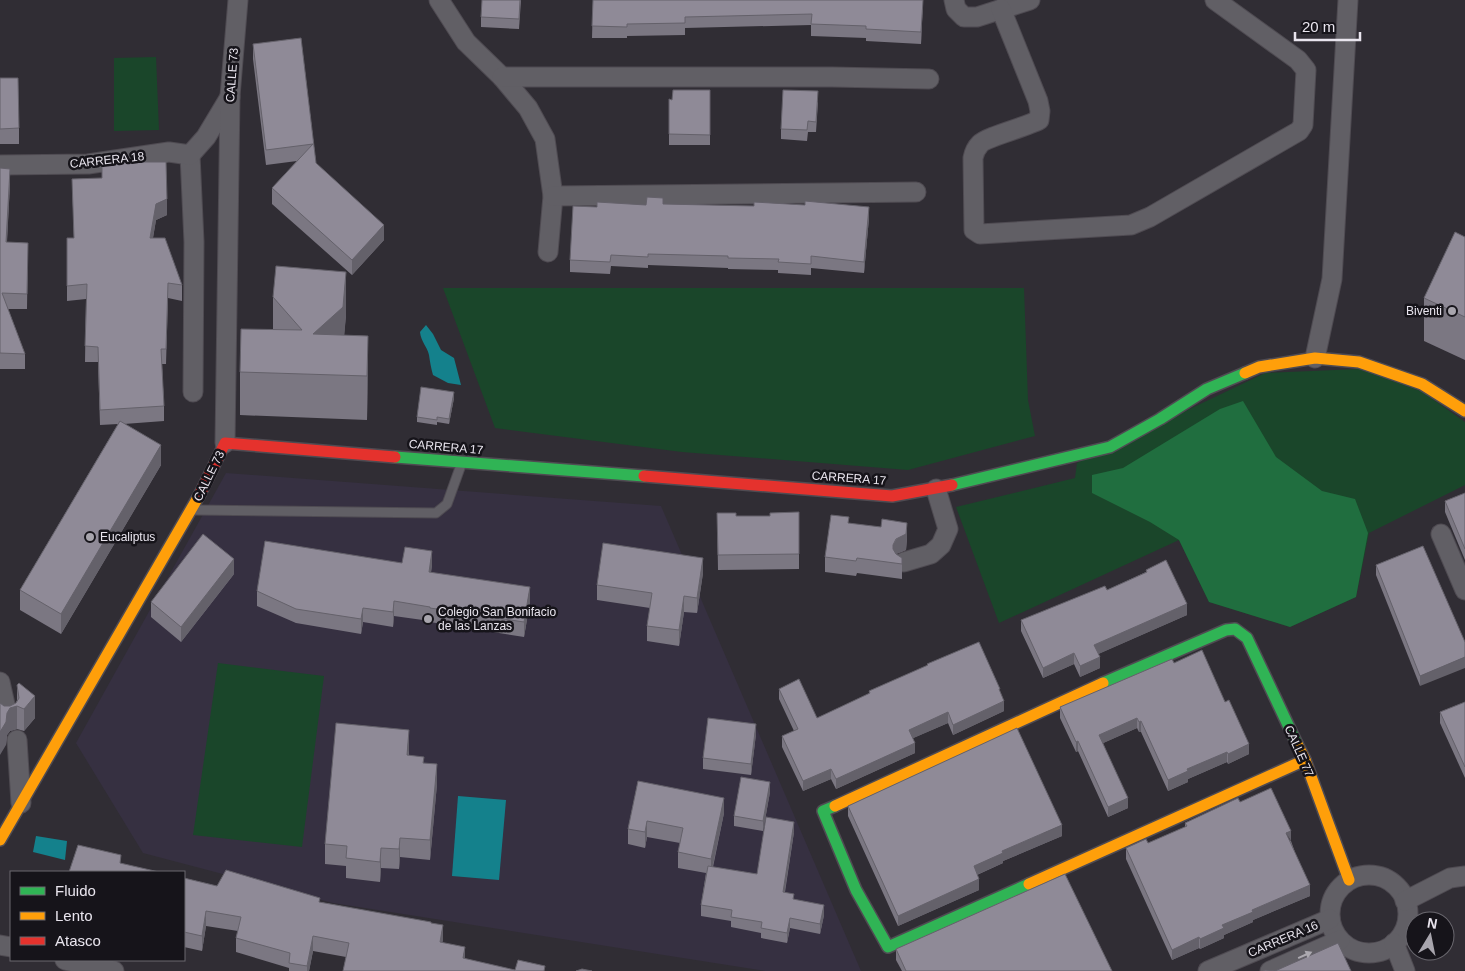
<svg xmlns="http://www.w3.org/2000/svg" width="1465" height="971" viewBox="0 0 1465 971" font-family="Helvetica,sans-serif">
<rect width="100%" height="100%" fill="#302d34"/>
<polygon fill="#363041" points="226,473 661,506 861,971 765,971 333,903 143,853 76,743"/>
<g fill="#1a462a">
<polygon points="156,57 159,130 114,131 114,58"/>
<polygon points="443,288 1024,288 1028,400 1035,436 908,470 682,452 495,428"/>
<polygon points="1359,369 1421,391 1465,422 1465,485 1369,533 1356,597 1290,627 1209,602 1179,540 999,623 956,507 1075,478 1077,463 1265,373"/>
<polygon points="218,663 324,676 302,847 193,835"/>
</g>
<polygon fill="#206e3f" points="1243,401 1276,457 1322,491 1355,499 1368,533 1356,597 1290,627 1209,602 1179,540 1150,522 1092,493 1092,475 1123,468 1220,409"/>
<g fill="#14818c">
<path d="M426 325 433 334 441 350 454 358 461 385 448 383 433 375C431 368 430 362 429 355 427 346 421 342 420 332Z"/>
<polygon points="458,796 506,800 499,880 452,876"/>
<polygon points="36,836 67,841 65,860 33,852"/>
</g>
<g fill="none" stroke-linecap="round" stroke-linejoin="round">
<g stroke="#4f4b52" stroke-width="11">
<polyline id="lane" points="194,510 436,513 447,504 461,465"/>
</g>
<g stroke="#4f4b52" stroke-width="21">
<g id="street">
<polyline points="439,0 466,42 502,77 528,108 545,139 553,196 548,252"/>
<polyline points="954,0 956,9 964,17 977,17 1030,0"/>
<path d="M1001 9 1038 101 1040 111 1039 120C1026 127 986 137 980 144 976 148 974 153 973 158L974 230 980 234 1131 225 1150 217 1299 131 1303 125 1306 70 1298 60 1215 0"/>
<polyline points="502,77 832,77 929,79"/>
<polyline points="190,155 194,242 193,392"/>
<polyline points="0,165 88,164 169,152 190,155 206,137 230,97"/>
<polyline points="553,196 916,192"/>
<polyline points="1315,358 1332,279 1348,0"/>
<polyline points="225,443 230,96 238,0"/>
<polyline points="1441,534 1465,590"/>
<polyline points="904,562 931,554 941,545 948,529 936,489"/>
<polyline points="0,682 8,718"/>
<polyline points="17,740 21,803"/>
<circle cx="1369" cy="914" r="39"/>
<polyline points="1405,901 1450,878 1465,876"/>
<polyline points="1394,943 1405,971"/>
<polyline points="0,945 11,947"/>
<polyline points="65,960 114,971"/>
<polyline points="1208,971 1330,919"/>
<polyline points="1270,971 1340,940"/>
</g>
</g>
<g stroke="#4f4b52" stroke-width="14">
<g id="fast">
<polyline points="395,457 644,476"/>
<polyline points="952,485 1110,447 1160,419 1207,389 1245,373"/>
<polyline points="1103,683 1226,630 1235,629 1247,638 1297,744"/>
<polyline points="835,806 823,811 856,890 888,947 1029,884"/>
</g>
</g>
<g stroke="#4f4b52" stroke-width="14">
<g id="slow">
<polyline points="1245,373 1259,367 1315,358 1359,362 1422,384 1465,411"/>
<polyline points="1297,744 1305,760 1349,880"/>
<polyline points="835,806 1103,683"/>
<polyline points="0,840 200,494"/>
<polyline points="1029,884 1305,760"/>
</g>
</g>
<g stroke="#4f4b52" stroke-width="14">
<g id="jam">
<polyline points="644,476 892,496 952,485"/>
<polyline points="200,494 225,443 395,457"/>
</g>
</g>
<use href="#lane" stroke="#615f65" stroke-width="9"/>
<use href="#street" stroke="#615f65" stroke-width="19"/>
<use href="#fast" stroke="#30b455" stroke-width="11"/>
<use href="#slow" stroke="#ff9f0a" stroke-width="11"/>
<use href="#jam" stroke="#e5322d" stroke-width="11"/>
</g>
<g fill="#7b7782">
<polygon points="521,0 519,29 481,27 481,17"/>
<polygon points="593,0 923,0 921,44 866,41 866,38 811,36 811,25 685,28 685,35 627,36 627,38 592,38"/>
<polygon points="301,38 316,163 384,240 352,275 272,204 272,188 297,161 266,165 253,59 253,44"/>
<polygon points="0,78 19,128 19,144 0,144"/>
<polygon points="710,90 710,145 669,145 669,99 672,100"/>
<polygon points="818,102 816,132 808,132 807,141 781,139 781,129"/>
<polygon points="0,168 10,184 7,242 28,243 27,309 8,309 25,354 25,369 0,369"/>
<polygon points="72,179 167,215 156,220 153,238 182,285 182,301 168,298 166,364 162,364 164,406 164,421 124,424 161,465 61,634 20,610 20,590 118,424 100,425 98,362 85,362 86,299 67,301 67,238 74,238"/>
<polygon points="663,204 869,218 864,273 811,268 811,275 778,273 778,270 728,269 728,268 648,265 648,268 611,266 610,274 570,272 570,260 597,207"/>
<polygon points="1465,237 1465,360 1424,341 1424,298"/>
<polygon points="273,297 346,315 344,335 368,336 367,420 240,415 240,372 273,329"/>
<polygon points="454,398 449,424 437,422 437,425 417,422 417,417"/>
<polygon points="1465,493 1465,560 1445,512 1445,501"/>
<polygon points="799,512 799,569 718,570 717,513 736,516 770,516"/>
<polygon points="849,523 907,538 906,550 896,554 902,558 902,579 857,573 856,576 825,572 825,557"/>
<polygon points="1423,546 1420,686 1376,575 1376,565"/>
<polygon points="402,563 432,565 431,572 530,602 524,637 430,622 430,621 394,616 393,627 363,622 361,634 296,623 257,606 257,591"/>
<polygon points="1146,570 1187,615 1098,654 1100,668 1080,677 1074,664 1043,678 1021,631 1021,620 1107,590 1146,572"/>
<polygon points="703,573 697,613 684,612 679,646 647,641 647,626 650,608 597,600 597,585"/>
<polygon points="234,574 181,642 151,617 151,602"/>
<polygon points="1174,663 1249,754 1228,764 1227,762 1188,779 1188,782 1168,791 1141,732 1139,732 1137,728 1103,743 1128,808 1108,817 1078,751 1076,752 1060,718 1060,707"/>
<polygon points="927,664 1000,693 1004,711 953,735 948,723 913,738 915,753 836,789 831,779 803,791 782,747 782,736 794,731 779,699 779,689 817,718 869,694 869,691 927,666"/>
<polygon points="17,685 35,718 24,731 17,729 10,731 7,735 6,745 4,706 10,706 16,703 17,700"/>
<polygon points="1465,702 1465,778 1440,723 1440,712"/>
<polygon points="756,734 751,775 703,769 703,758"/>
<polygon points="409,750 409,755 424,763 437,784 430,860 400,857 399,869 381,868 380,882 346,878 346,866 325,864 325,844"/>
<polygon points="638,781 724,813 713,867 757,874 794,832 785,892 794,899 824,915 820,934 790,928 787,943 761,938 761,933 731,927 731,921 701,916 701,905 706,873 678,868 678,852 680,843 647,837 645,848 628,844 628,829"/>
<polygon points="770,792 763,831 734,826 734,816"/>
<polygon points="1240,802 1291,841 1310,896 1253,920 1253,922 1224,935 1224,938 1200,949 1199,948 1172,960 1126,859 1126,848 1148,843 1185,827 1185,823"/>
<polygon points="848,806 1062,836 1003,861 1003,863 977,875 979,890 898,926 848,816"/>
<polygon points="184,878 217,886 320,902 431,923 443,940 442,942 465,959 515,970 545,971 343,971 346,957 313,951 309,971 289,971 289,968 236,952 236,938 238,931 206,926 202,951 184,947"/>
<polygon points="896,949 1112,971 902,971 896,960"/>
</g>
<g fill="#64616a">
<polygon points="923,0 921,44 921,32"/>
<polygon points="10,169 10,184 6,257 6,242"/>
<polygon points="167,199 167,215 156,220 150,254 150,238 156,204"/>
<polygon points="869,207 869,218 864,273 864,262"/>
<polygon points="384,225 384,240 352,275 352,260"/>
<polygon points="346,272 346,315 343,351 313,334"/>
<polygon points="368,336 368,379 367,420 367,376"/>
<polygon points="454,392 454,398 449,424 449,419"/>
<polygon points="161,445 161,465 61,634 61,614"/>
<polygon points="907,523 907,538 906,550 896,554 893,560 893,545"/>
<polygon points="432,551 432,565 429,586 429,572"/>
<polygon points="703,558 703,573 697,613 697,598"/>
<polygon points="234,559 234,574 181,642 181,627"/>
<polygon points="530,587 530,602 524,637 524,622"/>
<polygon points="684,596 684,612 679,646 679,630"/>
<polygon points="394,601 394,616 393,627 393,612"/>
<polygon points="1187,604 1187,615 1094,656 1094,645"/>
<polygon points="363,608 363,622 361,634 361,619"/>
<polygon points="1074,653 1074,664 1043,678 1043,668"/>
<polygon points="1100,657 1100,668 1080,677 1080,666"/>
<polygon points="1465,657 1465,668 1420,686 1420,676"/>
<polygon points="35,696 35,718 24,731 24,709"/>
<polygon points="1004,701 1004,711 953,735 953,725"/>
<polygon points="17,706 17,729 10,731 7,735 6,745 0,755 0,732 7,713 10,708"/>
<polygon points="948,712 948,723 909,740 909,730"/>
<polygon points="1137,718 1137,728 1099,745 1099,735"/>
<polygon points="1141,721 1141,732 1139,732 1139,722"/>
<polygon points="756,724 756,734 751,775 751,764"/>
<polygon points="409,730 409,750 407,775 407,755"/>
<polygon points="1078,741 1078,751 1076,752 1076,742"/>
<polygon points="915,743 915,753 836,789 836,779"/>
<polygon points="1249,744 1249,754 1228,764 1228,754"/>
<polygon points="1227,752 1227,762 1188,779 1188,782 1168,791 1168,780 1187,769"/>
<polygon points="437,764 437,784 430,860 430,840"/>
<polygon points="831,769 831,779 803,791 803,781"/>
<polygon points="770,782 770,792 763,831 763,821"/>
<polygon points="724,798 724,813 711,874 711,859"/>
<polygon points="1128,798 1128,808 1108,817 1108,807"/>
<polygon points="647,821 647,837 645,848 645,832"/>
<polygon points="794,822 794,832 783,902 783,892"/>
<polygon points="1062,825 1062,836 1003,861 1003,863 974,876 974,866 1002,851"/>
<polygon points="1291,831 1291,841 1286,833"/>
<polygon points="400,838 400,857 399,869 399,849"/>
<polygon points="381,848 381,868 380,882 380,862"/>
<polygon points="979,879 979,890 898,926 898,916"/>
<polygon points="1310,885 1310,896 1253,920 1253,922 1224,935 1224,938 1200,949 1200,939 1222,925 1252,910"/>
<polygon points="824,905 824,915 820,934 820,924"/>
<polygon points="206,911 206,926 202,951 202,936"/>
<polygon points="790,918 790,928 787,943 787,933"/>
<polygon points="443,925 443,940 440,957 440,942"/>
<polygon points="313,936 313,951 309,971 307,971 307,966"/>
<polygon points="1199,937 1199,948 1172,960 1172,950"/>
<polygon points="465,947 465,962 463,958"/>
</g>
<g fill="#8f8a97" stroke="#64616a">
<polygon points="482,0 520,0 519,19 481,17"/>
<polygon points="593,0 923,0 921,32 866,29 866,26 811,24 812,14 685,17 685,23 627,24 627,27 592,26"/>
<polygon points="301,38 316,163 384,225 352,260 272,188 313,144 266,150 253,44"/>
<polygon points="0,78 18,78 19,128 0,129"/>
<polygon points="673,90 710,90 710,135 669,134 669,99 672,100"/>
<polygon points="783,90 818,91 816,122 808,121 807,130 781,129"/>
<polygon points="102,162 166,162 167,199 156,204 150,238 165,238 182,285 168,283 166,349 161,349 164,406 100,410 98,347 85,346 87,284 67,286 67,238 74,238 72,179 102,178"/>
<polygon points="0,168 10,169 6,242 28,243 27,294 2,293 25,354 0,353"/>
<polygon points="647,197 663,198 663,204 754,206 754,202 805,205 805,201 869,207 864,262 811,256 811,264 778,262 779,259 728,258 728,256 648,254 648,257 611,255 610,262 570,260 573,206 597,207 597,202 646,205"/>
<polygon points="1455,232 1465,237 1465,317 1424,298"/>
<polygon points="276,266 346,272 343,307 313,334 368,336 367,376 240,372 241,329 302,330 273,297"/>
<polygon points="421,387 454,392 449,419 437,417 437,420 417,417"/>
<polygon points="120,421 161,445 61,614 20,590"/>
<polygon points="1465,493 1465,549 1445,501"/>
<polygon points="799,512 799,554 718,555 717,513 736,513 736,516 770,516 770,513"/>
<polygon points="831,515 849,517 848,523 881,527 882,519 907,523 906,534 896,539 893,545 893,549 896,554 902,558 902,564 857,558 856,561 825,557"/>
<polygon points="203,534 234,559 181,627 151,602"/>
<polygon points="265,541 402,563 405,547 432,551 429,572 530,587 524,622 430,608 430,607 394,601 393,612 363,608 361,619 296,609 257,591"/>
<polygon points="603,543 703,558 697,598 684,596 679,630 647,626 652,593 597,585"/>
<polygon points="1423,546 1465,642 1465,657 1420,676 1376,565"/>
<polygon points="1166,560 1187,604 1094,645 1100,657 1080,666 1074,653 1043,668 1021,620 1105,586 1107,590 1147,572 1146,570"/>
<polygon points="979,642 1000,689 999,689 1004,701 953,725 948,712 909,730 915,743 836,779 831,769 803,781 782,736 798,729 779,689 799,679 817,718 870,693 869,691 928,665 927,664"/>
<polygon points="1202,650 1225,702 1229,700 1249,744 1228,754 1227,752 1187,769 1188,771 1168,780 1141,721 1139,722 1137,718 1099,735 1128,798 1108,807 1078,741 1076,742 1060,707 1172,659 1174,663"/>
<polygon points="19,683 35,696 24,709 17,706 10,708 7,713 6,722 0,732 0,703 4,706 10,706 16,703 19,698 17,685"/>
<polygon points="1465,702 1465,767 1440,712"/>
<polygon points="708,718 756,724 751,764 703,758"/>
<polygon points="336,723 409,730 407,755 424,757 423,763 437,764 430,840 400,838 399,849 381,848 380,862 346,858 347,846 325,844"/>
<polygon points="1017,728 1062,825 1002,851 1003,853 974,866 979,879 898,916 848,806"/>
<polygon points="741,777 770,782 763,821 734,816"/>
<polygon points="638,781 724,798 711,859 678,852 683,828 647,821 645,832 628,829"/>
<polygon points="1271,788 1291,831 1286,833 1310,885 1252,910 1253,912 1222,925 1224,928 1200,939 1199,937 1172,950 1126,848 1146,839 1148,843 1187,826 1185,823 1238,798 1240,802"/>
<polygon points="766,817 794,822 783,892 794,894 793,899 824,905 820,924 790,918 787,933 761,928 762,922 731,917 732,910 701,905 708,866 757,874"/>
<polygon points="78,845 121,855 120,863 159,872 69,872"/>
<polygon points="226,870 320,898 319,902 431,922 431,923 443,925 440,942 465,947 463,958 515,970 518,960 545,966 544,971 343,971 349,943 313,936 307,966 289,963 290,953 236,938 241,917 206,911 202,936 184,932 184,878 217,886"/>
<polygon points="1065,874 1112,971 906,971 896,949"/>
<polygon points="1338,943 1351,971 1263,971 1265,970 1275,971"/>
<polygon points="582,969 592,971 576,971"/>
</g>
<defs><path id="oneway-solid" d="M-6-.8H1V-3.2L6.5 0L1 3.2V.8H-6Z" transform="scale(1.25)"/></defs>
<use fill="#aca9b0" href="#oneway-solid" transform="translate(1305 955) rotate(-24)"/>
<g fill="#a8a5ad" stroke="#16141a" stroke-width="2">
<circle cx="1452" cy="311" r="5"/>
<circle cx="90" cy="537" r="5"/>
<circle cx="428" cy="619" r="5"/>
</g>
<g text-anchor="middle" stroke-width="5" stroke-linejoin="round" paint-order="stroke">
<g font-size="12" fill="#e9e5ee" stroke="#16141a">
<text transform="translate(232 75) rotate(-86)" y="4">CALLE 73</text>
<text transform="translate(107 160) rotate(-6)" y="4">CARRERA 18</text>
<text transform="translate(446 447) rotate(5)" y="4">CARRERA 17</text>
<text transform="translate(209 476) rotate(-64)" y="4">CALLE 73</text>
<text transform="translate(849 478) rotate(4)" y="4">CARRERA 17</text>
<text transform="translate(1299 751) rotate(66)" y="4">CALLE 77</text>
<text transform="translate(1283 939) rotate(-23)" y="4">CARRERA 16</text>
</g>
<g font-size="12" fill="#e9e5ee" stroke="#16141a" text-anchor="start">
<text x="1442" y="315" text-anchor="end">Biventi</text>
<text x="100" y="541">Eucaliptus</text>
<text x="438" y="616">Colegio San Bonifacio<tspan x="438" dy="14">de las Lanzas</tspan></text>
</g>
</g>
<rect x="10" y="871" width="175" height="90" fill="#16141a" stroke="#6a686f"/>
<rect x="20" y="887" width="25" height="8" fill="#30b455" stroke="#6a686f"/>
<text x="55" y="896" font-size="15" fill="#e9e5ee">Fluido</text>
<rect x="20" y="912" width="25" height="8" fill="#ff9f0a" stroke="#6a686f"/>
<text x="55" y="921" font-size="15" fill="#e9e5ee">Lento</text>
<rect x="20" y="937" width="25" height="8" fill="#e5322d" stroke="#6a686f"/>
<text x="55" y="946" font-size="15" fill="#e9e5ee">Atasco</text>
<g transform="translate(1430 936) rotate(10)"><circle r="24" fill="#16141a" stroke="#6a686f"/>
<path d="M0-4L9 19L0 12L-9 19Z" fill="#a8a5ad"/>
<text y="-8" font-size="14" font-weight="bold" text-anchor="middle" fill="#e9e5ee">N</text>
</g>
<path d="M1295 32v8h65v-8" fill="none" stroke="#e9e5ee" stroke-width="2.5"/>
<text x="1302" y="32" font-size="15" fill="#e9e5ee" stroke="#16141a" stroke-width="4" paint-order="stroke">20 m</text>
</svg>
